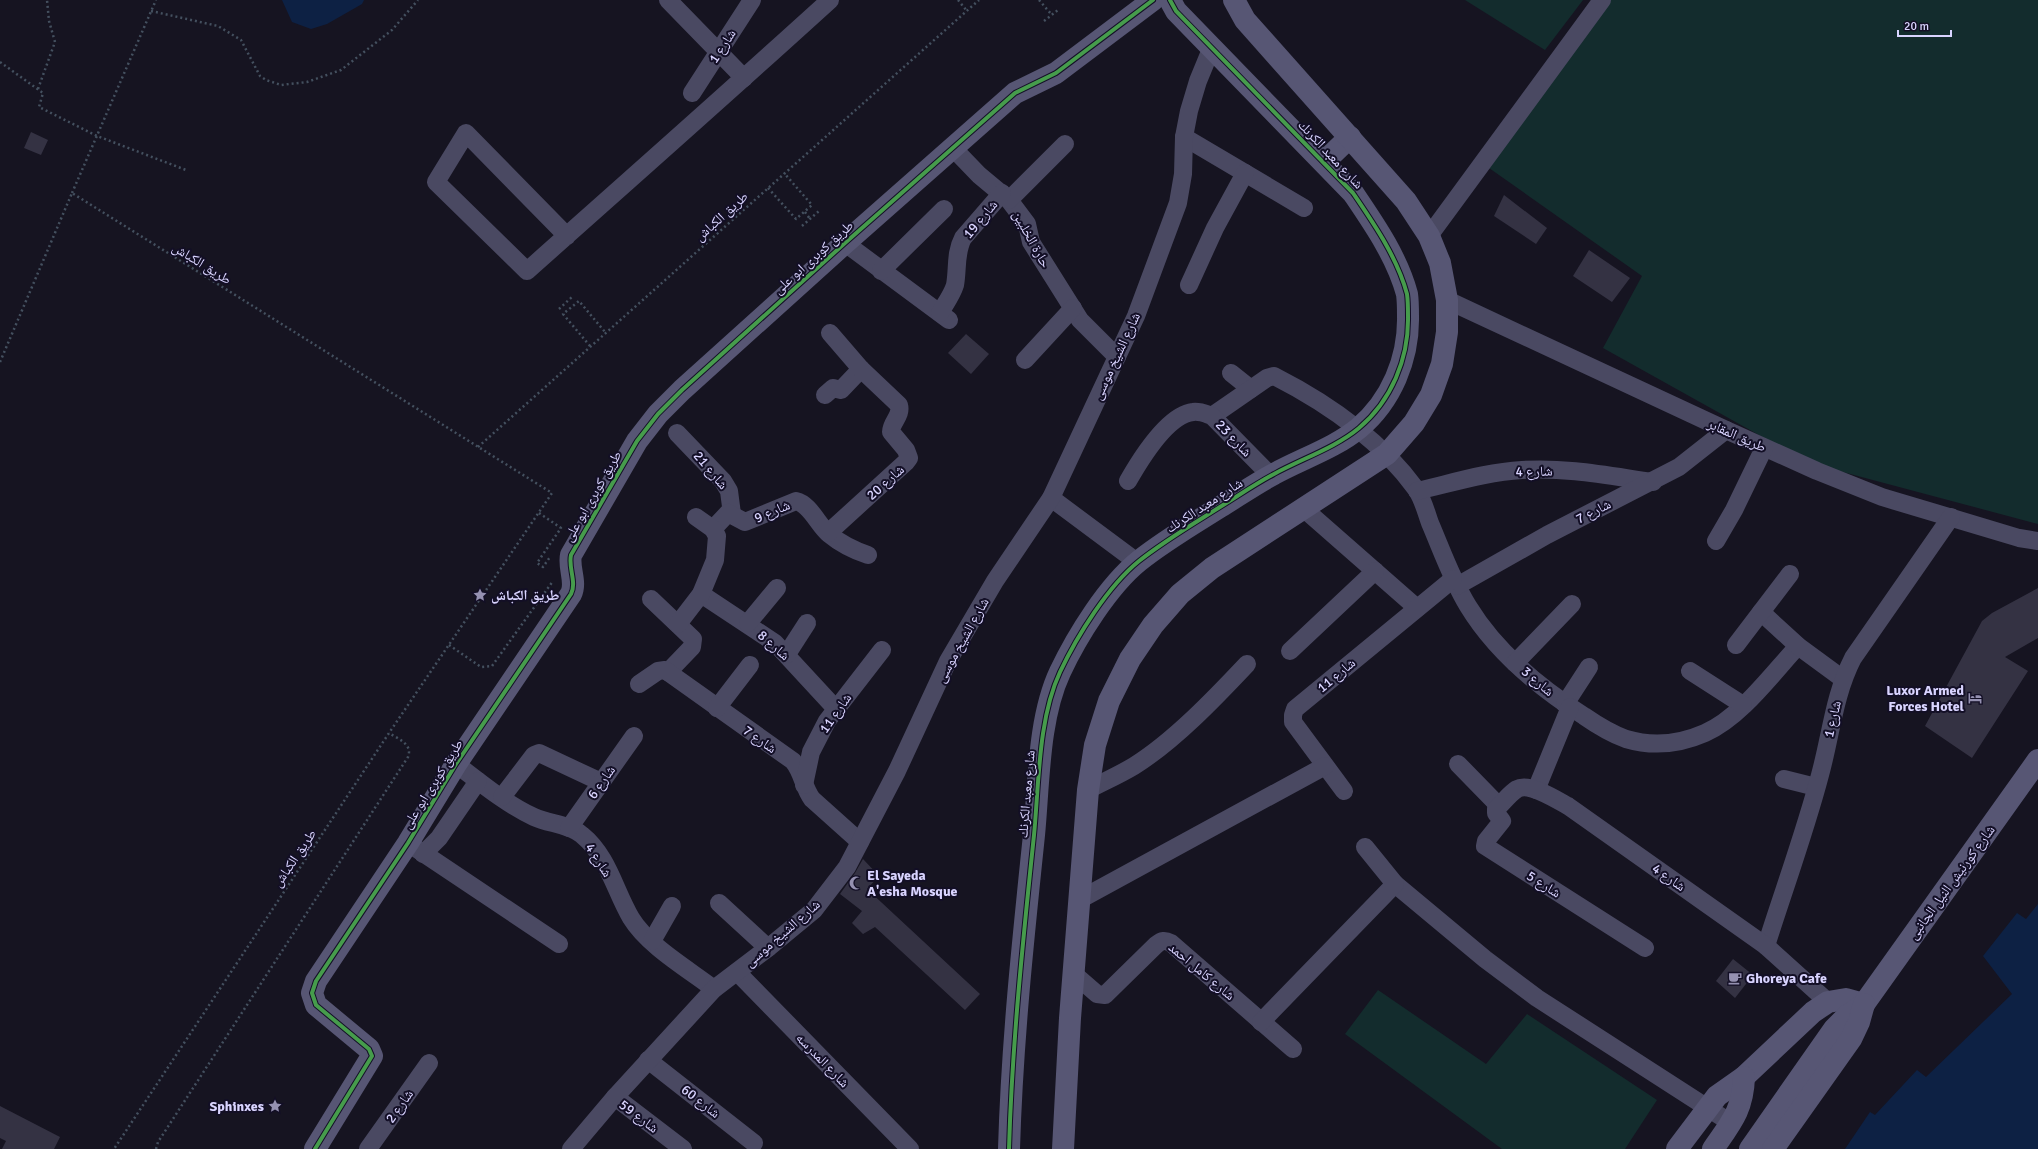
<svg xmlns="http://www.w3.org/2000/svg" width="2038" height="1149" viewBox="0 0 2038 1149" font-family="Signika,'Noto Naskh Arabic',sans-serif">
<rect width="100%" height="100%" fill="#161421"/>
<g fill="#132c2d">
<polygon points="1465,0 1583,0 1545,50"/>
<polygon points="1607,0 2038,0 2038,524 1809,463 1603,348 1642,276 1489,168"/>
<polygon points="1378,990 1486,1064 1527,1014 1657,1100 1625,1149 1502,1149 1345,1034"/>
</g>
<g fill="#0d2144">
<polygon points="282,0 364,0 362,4 327,24 311,29 292,22"/>
<polygon points="2038,904 2038,1149 1845,1149 1870,1112 1875,1115 1917,1070 1926,1077 2012,994 1983,956 2017,913 2026,919"/>
</g>
<g fill="#343243">
<polygon points="31,132 48,140 41,155 24,148"/>
<polygon points="1504,195 1547,228 1536,244 1494,216"/>
<polygon points="1589,250 1630,278 1612,302 1573,276"/>
<polygon points="966,334 989,354 971,374 948,353"/>
<polygon points="2038,588 2038,638 2005,657 2028,671 1972,758 1925,726 1982,621 1992,613"/>
<polygon points="863,859 879,876 867,889 980,994 965,1010 875,927 863,934 852,923 862,911 840,894 855,873"/>
<polygon points="1733,959 1753,975 1735,998 1716,981"/>
<polygon points="0,1106 60,1137 54,1149 2,1149 6,1141 0,1138"/>
</g>
<g fill="none" stroke-linecap="round" stroke-linejoin="round">
<g stroke="#44505f" stroke-width="2.5" stroke-dasharray="2 3" stroke-linecap="butt">
<polyline points="958,0 967,11"/>
<polyline points="1039,0 1052,15"/>
<polyline points="151,11 218,26 241,40 260,76 266,80 281,85 307,82 341,70 392,30 418,0"/>
<polyline points="1044,21 1058,10"/>
<polyline points="0,62 43,93 39,107 97,136 186,170"/>
<polyline points="38,89 55,42 49,21 47,0"/>
<polyline points="768,188 796,219 812,205 784,173"/>
<polyline points="72,193 156,0"/>
<polyline points="805,212 810,219"/>
<polyline points="802,226 819,211"/>
<polyline points="559,309 573,296"/>
<polyline points="590,346 563,314 579,301 605,332"/>
<polyline points="0,362 72,193 552,493 389,733 114,1149"/>
<polyline points="478,447 979,0"/>
<polyline points="539,513 561,528 537,563 543,567 550,557"/>
<polyline points="449,645 481,667 492,666 553,581"/>
<path d="M156 1149 158 1142 408 757C413 744 398 739 389 733"/>
</g>
<g stroke="#4a4962" stroke-width="18">
<polyline points="668,0 744,78"/>
<polyline points="692,93 752,0"/>
<polyline points="1184,137 1304,208"/>
<polyline points="953,148 979,175 1009,200 1027,224 1031,242 1080,320 1117,357"/>
<polyline points="1009,200 1065,144"/>
<path d="M567 236 466 133 436 182 527 271C628 181 730 91 830 0"/>
<polyline points="1429,236 1602,0"/>
<polyline points="845,243 949,320"/>
<polyline points="881,271 944,209"/>
<polyline points="1189,285 1215,228 1245,173"/>
<polyline points="1447,300 1726,430 1817,471 1882,497 2019,538 2038,541"/>
<path d="M940 313C945 304 952 295 955 285 958 269 955 253 963 238L1002 193"/>
<polyline points="1025,360 1073,308"/>
<polyline points="1231,373 1251,389"/>
<polyline points="825,395 833,388 841,390 861,369"/>
<path d="M1212 416 1267 378 1274 376C1327 403 1381 441 1416 489 1423 499 1426 512 1430 523 1442 551 1452 580 1468 606 1496 652 1540 688 1584 716 1597 725 1612 734 1626 739 1653 747 1680 744 1705 733 1740 718 1772 674 1798 646"/>
<polyline points="677,433 723,481 729,491 732,514"/>
<path d="M1128 481C1140 460 1167 415 1193 412 1200 411 1206 414 1212 416L1271 476"/>
<path d="M1417 491C1452 483 1487 472 1522 470 1566 467 1610 476 1653 482"/>
<polyline points="1051,498 1137,562"/>
<polyline points="1303,508 1417,608"/>
<path d="M713 529 728 513 745 522 796 501C810 504 818 525 829 534 841 544 853 550 868 555"/>
<path d="M828 533 906 462 909 458 906 450 891 432C891 422 902 416 899 405L861 369 830 333"/>
<polyline points="1716,541 1734,510 1764,448"/>
<polyline points="1457,586 1547,535 1679,467 1726,430"/>
<polyline points="701,594 775,643 836,709"/>
<polyline points="651,599 693,639 692,647 668,672"/>
<polyline points="1761,612 1798,646 1843,679"/>
<polyline points="748,623 777,588"/>
<polyline points="678,624 701,594 715,560 717,536 713,529 696,517"/>
<polyline points="1736,645 1790,574"/>
<polyline points="1290,651 1375,571"/>
<polyline points="787,654 807,623"/>
<polyline points="1515,663 1572,604"/>
<polyline points="1690,671 1743,705"/>
<path d="M639 684 658 671 665 670 793 761C803 773 803 787 812 799L860 842"/>
<polyline points="1565,704 1589,667"/>
<polyline points="717,708 750,665"/>
<path d="M456 764C481 783 506 804 534 817 549 824 569 824 582 835 608 856 615 891 631 918 648 946 688 969 714 989"/>
<polyline points="1458,764 1499,806"/>
<polyline points="1784,779 1816,787"/>
<polyline points="804,785 811,752 827,721 882,650"/>
<path d="M1088 790C1103 782 1119 775 1134 766 1174 741 1215 698 1247 664"/>
<polyline points="1536,790 1570,707"/>
<polyline points="1344,791 1293,722 1293,715 1295,709 1453,579"/>
<polyline points="502,797 534,755 539,753 601,782"/>
<polyline points="569,828 634,736"/>
<polyline points="408,843 559,944"/>
<polyline points="423,854 439,838 478,781"/>
<polyline points="1395,884 1485,959 1537,998 1731,1123"/>
<polyline points="1079,900 1325,766"/>
<polyline points="719,903 768,948"/>
<polyline points="652,941 672,906"/>
<path d="M1766 946C1784 889 1805 832 1820 775 1831 735 1834 695 1853 658L1951 517"/>
<path d="M1645 948 1485 846 1486 841 1502 821 1496 813V809C1503 803 1509 794 1517 789 1529 782 1557 800 1568 806L1766 946 1828 1002"/>
<polyline points="737,972 910,1149"/>
<path d="M1074 974 1097 994 1105 995 1156 945C1162 940 1165 940 1171 943L1293 1049"/>
<polyline points="1261,1022 1395,884 1365,847"/>
<polyline points="648,1060 754,1143"/>
<polyline points="615,1097 683,1149"/>
<polyline points="368,1149 429,1063"/>
<polyline points="571,1149 615,1097 714,989 768,948 814,910 847,867 897,771 948,661 995,581 1051,498 1136,316 1178,203 1183,174 1184,137 1189,111 1198,81 1212,47"/>
</g>
<g stroke="#575674" stroke-width="22">
<polyline points="1324,162 1350,137"/>
<path d="M315 1149 372 1056 369 1049 316 1005 312 993 316 981 408 843 456 764 571 594C577 582 568 568 571 555L637 441 658 414 682 390 845 243 1015 93 1056 73 1153 0"/>
<path d="M1009 1149C1012 1044 1023 940 1034 835 1039 784 1038 719 1060 672 1077 636 1108 586 1139 561 1164 541 1193 524 1220 507 1238 496 1255 484 1274 474 1301 459 1335 448 1359 428 1391 401 1409 359 1408 316 1408 309 1408 301 1407 294 1397 257 1374 224 1353 193L1176 11 1170 0"/>
<polyline points="1063,1149 1070,1018 1088,790 1095,745 1109,701 1130,659 1153,625 1180,594 1212,568 1387,454 1414,423 1431,395 1442,364 1447,332 1447,300 1440,263 1429,236 1406,201 1245,20 1234,0"/>
<polyline points="1677,1149 1717,1096 1744,1077 1813,1012 1828,1002 1846,999 1864,1004"/>
<path d="M1713 1149C1731 1123 1743 1110 1744 1077"/>
<polyline points="1750,1149 1834,1029 1848,1015 1864,1004 2038,760"/>
<polyline points="1773,1149 1851,1039 1859,1022 1864,1004"/>
</g>
<g stroke="#130f26" stroke-width="6">
<g id="cycleway">
<path d="M315 1149 372 1056 369 1049 316 1005 312 993 316 981 408 843 456 764 571 594C577 582 568 568 571 555L637 441 658 414 682 390 845 243 1015 93 1056 73 1153 0"/>
<path d="M1009 1149C1012 1044 1023 940 1034 835 1039 784 1038 719 1060 672 1077 636 1108 586 1139 561 1164 541 1193 524 1220 507 1238 496 1255 484 1274 474 1301 459 1335 448 1359 428 1391 401 1409 359 1408 316 1408 309 1408 301 1407 294 1397 257 1374 224 1353 193L1176 11 1170 0"/>
</g>
</g>
<use href="#cycleway" stroke="#469c4c" stroke-width="4"/>
</g>
<defs>
<g id="sight-bare" transform="scale(1.08)"><path d="M0-6L1.8-2.2L6-1.7L2.9 1.2L3.7 5.4L0 3.3L-3.7 5.4L-2.9 1.2L-6-1.7L-1.8-2.2Z" fill="#9591b1" stroke="#130f26" stroke-width="2.5" paint-order="stroke"/></g>
<g id="hotel-bare" transform="scale(1.08)"><path d="M-6-4.5h1.5V1H6V5H4.5V3h-9V5H-6ZM-4 0a1.8 1.8 0 1 1 3.6 0ZM.5 0V-2.5h3Q6-2.5 6 0Z" fill="#9591b1" stroke="#130f26" stroke-width="2.5" paint-order="stroke"/></g>
<g id="mosque-bare" transform="scale(1.08)"><path d="M3.5-4.9A6 6 0 1 0 3.5 4.9A5 5 0 1 1 3.5-4.9Z" fill="#9591b1" stroke="#130f26" stroke-width="2.5" paint-order="stroke"/></g>
<g id="cafe-bare" transform="scale(1.08)"><path d="M-5.5-4.5H6V0H3Q3 3.5 0 3.5H-2.5Q-5.5 3.5-5.5 0ZM3-3.2v2h1.7v-2ZM-6 4.5H4V6H-6Z" fill="#9591b1" stroke="#130f26" stroke-width="2.5" paint-order="stroke"/></g>
</defs>
<g fill-rule="evenodd">
<use href="#sight-bare" x="480" y="595"/>
<use href="#hotel-bare" x="1975" y="698"/>
<use href="#mosque-bare" x="856" y="883"/>
<use href="#cafe-bare" x="1735" y="978"/>
<use href="#sight-bare" x="275" y="1106"/>
</g>
<g text-anchor="middle" stroke-width="4" stroke-linejoin="round" paint-order="stroke">
<g font-size="14" fill="#d9d4ff" stroke="#130f26">
<text transform="translate(722 46) rotate(-57)" y="5">شارع 1</text>
<text transform="translate(1331 154) rotate(47)" y="5">شارع معبد الكرنك</text>
<text transform="translate(721 216) rotate(-42)" y="5">طريق الكباش</text>
<text transform="translate(980 219) rotate(-50)" y="5">شارع 19</text>
<text transform="translate(1032 239) rotate(61)" y="5">حارة الخلبين</text>
<text transform="translate(813 257) rotate(-42)" y="5">طريق كوبرى ابو على</text>
<text transform="translate(202 263) rotate(32)" y="5">طريق الكباش</text>
<text transform="translate(1116 356) rotate(-65)" y="5">شارع الشيخ موسى</text>
<text transform="translate(1737 435) rotate(24)" y="5">طريق المقابر</text>
<text transform="translate(1234 438) rotate(46)" y="5">شارع 23</text>
<text transform="translate(711 470) rotate(50)" y="5">شارع 21</text>
<text transform="translate(1534 471) rotate(-1)" y="5">شارع 4</text>
<text transform="translate(885 482) rotate(-42)" y="5">شارع 20</text>
<text transform="translate(592 496) rotate(-60)" y="5">طريق كوبرى ابو على</text>
<text transform="translate(1204 505) rotate(-33)" y="5">شارع معبد الكرنك</text>
<text transform="translate(772 511) rotate(-23)" y="5">شارع 9</text>
<text transform="translate(1593 511) rotate(-27)" y="5">شارع 7</text>
<text transform="translate(962 640) rotate(-61)" y="5">شارع الشيخ موسى</text>
<text transform="translate(774 645) rotate(41)" y="5">شارع 8</text>
<text transform="translate(1336 675) rotate(-40)" y="5">شارع 11</text>
<text transform="translate(1538 681) rotate(40)" y="5">شارع 3</text>
<text transform="translate(835 713) rotate(-55)" y="5">شارع 11</text>
<text transform="translate(1832 719) rotate(-77)" y="5">شارع 1</text>
<text transform="translate(760 739) rotate(35)" y="5">شارع 7</text>
<text transform="translate(601 782) rotate(-55)" y="5">شارع 6</text>
<text transform="translate(432 784) rotate(-58)" y="5">طريق كوبرى ابو على</text>
<text transform="translate(1026 794) rotate(-85)" y="5">شارع معبد الكرنك</text>
<text transform="translate(294 858) rotate(-56)" y="5">طريق الكباش</text>
<text transform="translate(599 860) rotate(57)" y="5">شارع 4</text>
<text transform="translate(1669 877) rotate(35)" y="5">شارع 4</text>
<text transform="translate(1951 882) rotate(-54)" y="5">شارع كورنيش النيل الجانبى</text>
<text transform="translate(1544 884) rotate(32)" y="5">شارع 5</text>
<text transform="translate(782 933) rotate(-41)" y="5">شارع الشيخ موسى</text>
<text transform="translate(1202 971) rotate(40)" y="5">شارع كامل احمد</text>
<text transform="translate(823 1060) rotate(46)" y="5">شارع المدرسه</text>
<text transform="translate(701 1101) rotate(38)" y="5">شارع 60</text>
<text transform="translate(399 1106) rotate(-55)" y="5">شارع 2</text>
<text transform="translate(639 1116) rotate(37)" y="5">شارع 59</text>
</g>
<g font-size="14" font-weight="bold" fill="#d9d4ff" stroke="#130f26" text-anchor="start">
<text x="491" y="600">طريق الكباش</text>
<text x="1964" y="695" text-anchor="end">Luxor Armed<tspan x="1964" dy="16">Forces Hotel</tspan></text>
<text x="867" y="880">El Sayeda<tspan x="867" dy="16">A'esha Mosque</tspan></text>
<text x="1746" y="983">Ghoreya Cafe</text>
<text x="264" y="1111" text-anchor="end">Sphinxes</text>
</g>
</g>
<path d="M1898 30v6h53v-6" fill="none" stroke="#d9d4ff" stroke-width="2"/>
<text x="1904" y="30" font-size="12" fill="#d9d4ff" stroke="#130f26" stroke-width="3" paint-order="stroke">20 m</text>
</svg>
